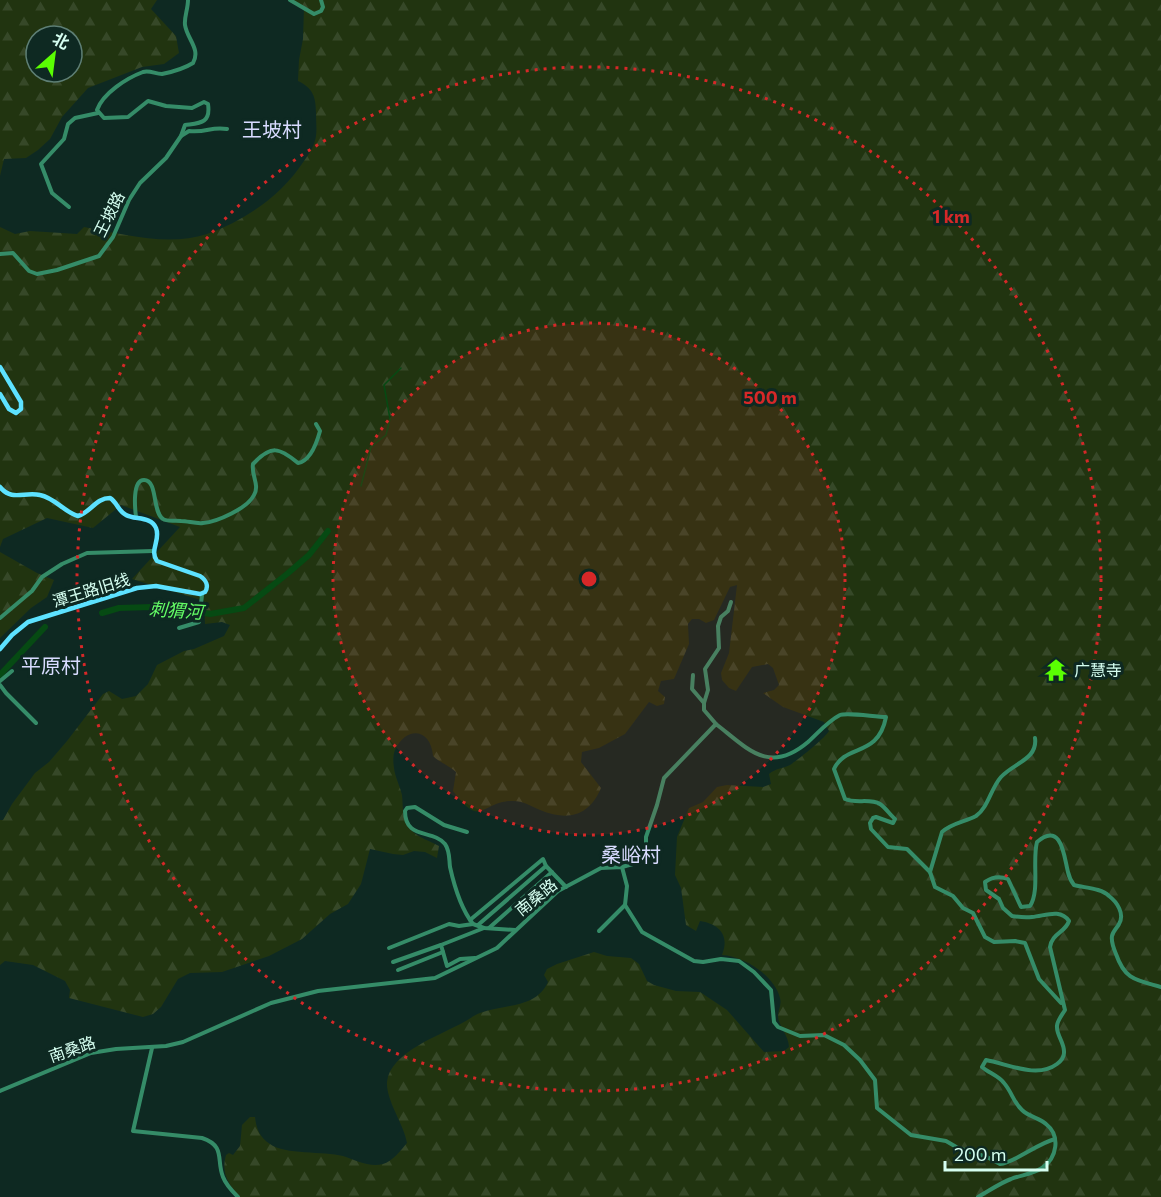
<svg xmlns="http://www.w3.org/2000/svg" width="1161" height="1197" viewBox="0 0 1161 1197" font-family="Commissioner,'Noto Sans SC',sans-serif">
<defs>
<pattern id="forest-firs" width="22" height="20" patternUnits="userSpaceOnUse" patternTransform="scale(1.5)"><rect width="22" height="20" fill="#213410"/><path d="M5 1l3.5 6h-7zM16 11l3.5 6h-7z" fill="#364828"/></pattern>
</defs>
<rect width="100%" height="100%" fill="#0e2922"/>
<g fill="url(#forest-firs)" fill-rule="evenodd">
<path d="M0 0H157L151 9 176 36 179 53 164 64 142 67 88 88 62 117 50 139 38 150 26 158 4 159 0 176ZM36 36H72V72H36Z"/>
<path d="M290 0H1161V1197H239C228 1183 221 1173 226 1155L229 1153 233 1155 240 1146 242 1125 250 1117H255C256 1128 260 1138 270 1144 285 1155 323 1151 343 1156 355 1160 370 1168 383 1164 392 1162 401 1150 407 1143 404 1124 386 1101 387 1082 390 1052 441 1035 464 1022 470 1019 474 1015 480 1013 503 1004 536 1009 548 982L544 975 547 969 557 964 594 952 607 956 631 958 639 964 647 981 654 985 676 991 700 992 727 1010 764 1052 784 1051 789 1047C789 1036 778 1025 778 1016 778 1010 782 1005 780 998 775 976 744 956 722 955 730 935 719 924 700 921L696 931 686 925 681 888 675 875 677 837 689 808 703 802 717 787 727 785 763 787 771 784 769 774C776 768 782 769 790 765 798 760 826 737 829 731L824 722 783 707 763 693 774 690 779 685 773 668 768 664 752 667 736 691 729 688 722 680 721 673 729 653 737 585 730 587 714 620 706 623 699 619H692L688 624 689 644 674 679 661 681 658 691 665 697 664 704 657 706 649 702 625 734 599 748 582 752 581 762 601 788C589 817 567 821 540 810 531 806 523 801 513 801 481 801 482 830 453 791L456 772C447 764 440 763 433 756 431 729 407 725 395 750 393 755 393 762 394 768 395 777 400 786 402 795 403 803 402 814 406 822 407 825 409 827 411 830 419 838 430 841 439 846L437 858 425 852 414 851 403 855 393 854 370 849 361 884 348 904 330 914 302 939 269 956 222 972 190 973 178 979 161 1007 153 1014 143 1017 69 998 70 990 65 981 33 965 5 961 0 965V820H3L12 804 35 773 49 762 67 741 103 694 109 691 122 699 136 696 148 684 157 665 184 651 194 649 224 636 230 625 222 622 205 624 204 601 132 579 180 527 121 505 93 528 47 518 3 539 0 547V227L15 234 30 231 77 234 84 227C123 234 168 247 207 234 246 220 281 196 304 161 309 154 315 145 316 136 317 129 316 121 316 113 316 97 313 88 298 81L299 60 303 39 304 8Z"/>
<polygon points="0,552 37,573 54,580 47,597 31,608 0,638"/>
</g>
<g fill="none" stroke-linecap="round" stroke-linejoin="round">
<polyline stroke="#064a13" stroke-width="1.5" points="361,486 371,447 386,435 390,419 384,385 401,368"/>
<g stroke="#064a13" stroke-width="6">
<polyline points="102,613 119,608 152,607 181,608 210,614 244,608 287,574 309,555 328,531"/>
<polyline points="0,675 45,627"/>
</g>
<g stroke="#358c68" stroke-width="4">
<polyline points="290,0 314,14 321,11 323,7 321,0"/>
<path d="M181 136 185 125C199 123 211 124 208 104L204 102 192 108 166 106 148 101 128 117 104 118 97 110C103 93 127 78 143 72 150 70 155 74 162 74 172 72 185 68 193 63 201 49 187 39 185 25 184 17 188 9 188 0"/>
<polyline points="69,207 52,193 41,164 64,139 68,124 75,118 98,113"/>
<path d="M0 254 13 253 29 271 37 274 57 270 99 256 113 237 129 200 140 183 166 158 181 136 189 131C207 133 211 126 227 129"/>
<path d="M136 517C135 509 132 480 144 480 158 480 152 512 163 519 167 522 175 520 181 521 188 521 196 524 203 523 217 522 248 508 254 495 260 485 251 475 253 464 271 445 279 447 298 463 311 461 317 442 320 431L316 424"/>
<polyline points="0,618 32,591 42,577 62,564 87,553 153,551"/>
<polyline points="179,628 199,622 202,595"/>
<polyline points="693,675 692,689 704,703 704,710 716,724"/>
<polyline points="0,681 12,671"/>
<polyline points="0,685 6,693 36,723"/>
<polyline points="704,703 708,690 705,669 719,648 718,626 721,617 728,611 731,602"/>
<path d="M467 832 444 825 415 807 407 808 405 811C405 840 433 829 445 844 450 851 449 859 450 867 454 885 462 910 473 924L484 928 515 930"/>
<path d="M622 867 640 862 644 858 646 851V837L657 805 664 778 716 724C748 749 769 775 808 742 818 733 828 721 840 715 848 712 875 717 886 717 878 758 846 743 834 769L845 799C856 804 870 798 880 804 886 808 890 815 895 819L893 823 876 817 873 818 870 823 871 829 888 847 907 849 930 872 942 832C952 823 965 822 976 816 988 808 991 788 1001 777 1014 763 1038 759 1035 738"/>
<polyline points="930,872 935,887 953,896 963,908 973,913 985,937 994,942 1015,941 1025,943 1039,979 1061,1003"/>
<polyline points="470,920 543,859 546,866 566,887"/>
<polyline points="478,925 546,866"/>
<polyline points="489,928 552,872"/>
<polyline points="599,931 625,905"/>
<polyline points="389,948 449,924 459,926 473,924"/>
<polyline points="475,958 460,959 447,966 441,945 484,928"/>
<polyline points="393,962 441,945"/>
<polyline points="398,970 443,952"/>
<path d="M152 1048 133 1131 202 1138C226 1146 216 1160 223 1177 226 1185 232 1191 238 1197"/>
<path d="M0 1091 91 1053 116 1049 166 1046 183 1042 271 1003 318 991 435 978 497 948 558 891 601 868 622 867 627 886 625 905 642 932 694 961 703 962 721 959 739 961 754 972 771 990 774 1022 778 1027 800 1036 824 1035 844 1045 860 1060 875 1080 877 1108 911 1135 946 1141 958 1148 987 1157 1000 1164C1016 1162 1036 1144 1055 1139"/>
<path d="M978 1197C989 1191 1000 1183 1011 1179 1021 1175 1033 1174 1042 1168 1057 1158 1061 1136 1046 1124 1040 1118 1029 1117 1022 1110 1013 1102 1012 1092 1004 1083 999 1076 989 1073 982 1067L986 1060C1008 1064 1037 1079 1057 1064 1061 1061 1064 1058 1064 1053 1065 1043 1056 1035 1057 1026 1057 1021 1062 1015 1065 1010L1050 947C1052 933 1065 933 1069 921 1060 908 1045 916 1032 917 1025 918 1018 917 1012 916L1003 908 999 899 986 890 985 882C992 877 1000 876 1008 879L1021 907 1030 906C1040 891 1032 860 1037 842 1062 821 1064 857 1068 872 1069 877 1071 881 1074 885 1085 888 1101 888 1109 896 1117 902 1125 914 1119 924 1117 928 1113 931 1112 936 1111 942 1113 947 1116 954 1125 980 1136 980 1161 987"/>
</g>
<g stroke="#5de2ff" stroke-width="4.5">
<polyline points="0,367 21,402 21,409 16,413 9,409 0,394"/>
<path d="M0 487C12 502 25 491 40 495 55 498 64 512 78 516 91 512 96 498 110 498 117 502 118 511 126 515 135 520 151 516 156 528 161 540 149 550 157 561L200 576C206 580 209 586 205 592L200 594 156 586 137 588 28 622 12 635 0 649"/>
</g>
</g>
<circle cx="589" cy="579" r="256" fill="#d62828" fill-opacity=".12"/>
<g fill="none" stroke="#d62828" stroke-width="3" stroke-dasharray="3 6">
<circle cx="589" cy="579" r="256"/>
<circle cx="589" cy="579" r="512"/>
</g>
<defs>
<g id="temple-bare" transform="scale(1.8)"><path d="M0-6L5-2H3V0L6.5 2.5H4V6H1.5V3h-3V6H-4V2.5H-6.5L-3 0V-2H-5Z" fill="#5aff02" stroke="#0e2922" stroke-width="2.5" paint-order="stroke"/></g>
</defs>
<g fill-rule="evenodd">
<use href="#temple-bare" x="1056" y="670"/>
</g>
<g text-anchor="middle" stroke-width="6" stroke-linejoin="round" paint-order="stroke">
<g font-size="16" fill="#d6fff1" stroke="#0e2922">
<text transform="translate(109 214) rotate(-64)" y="6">王坡路</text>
<text transform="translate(91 590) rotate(-17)" y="6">潭王路旧线</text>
<text transform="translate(536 897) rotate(-39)" y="6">南桑路</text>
<text transform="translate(72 1049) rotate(-19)" y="6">南桑路</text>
</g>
<g font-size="16" fill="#d6fff1" stroke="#0e2922" text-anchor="start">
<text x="1074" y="676">广慧寺</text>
</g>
<g font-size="18" font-style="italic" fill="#64ff66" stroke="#0e2922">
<text transform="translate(176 611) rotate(4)" y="6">刺猬河</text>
</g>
<g font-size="20" fill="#d8dbff" stroke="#0e2922">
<text x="272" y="137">王坡村</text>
<text x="51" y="673">平原村</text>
<text x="631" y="862">桑峪村</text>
</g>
</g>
<circle cx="589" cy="579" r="9" fill="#d62828" stroke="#0e2922" stroke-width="3"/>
<g font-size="18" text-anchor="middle" font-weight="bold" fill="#d62828" stroke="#0e2922" stroke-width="6" stroke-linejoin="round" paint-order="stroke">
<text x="951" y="223">1 km</text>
<text x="770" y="404">500 m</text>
</g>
<g transform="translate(54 54) rotate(28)"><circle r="28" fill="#0e2922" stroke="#5e7f75" stroke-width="1.5"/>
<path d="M0-4.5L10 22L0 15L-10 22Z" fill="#5aff02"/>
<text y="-9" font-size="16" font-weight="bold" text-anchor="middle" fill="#d6fff1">北</text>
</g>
<path d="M945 1161v9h102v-9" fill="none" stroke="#d6fff1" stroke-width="3"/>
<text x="954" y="1161" font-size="18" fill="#d6fff1" stroke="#0e2922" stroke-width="4.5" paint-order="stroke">200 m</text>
</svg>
